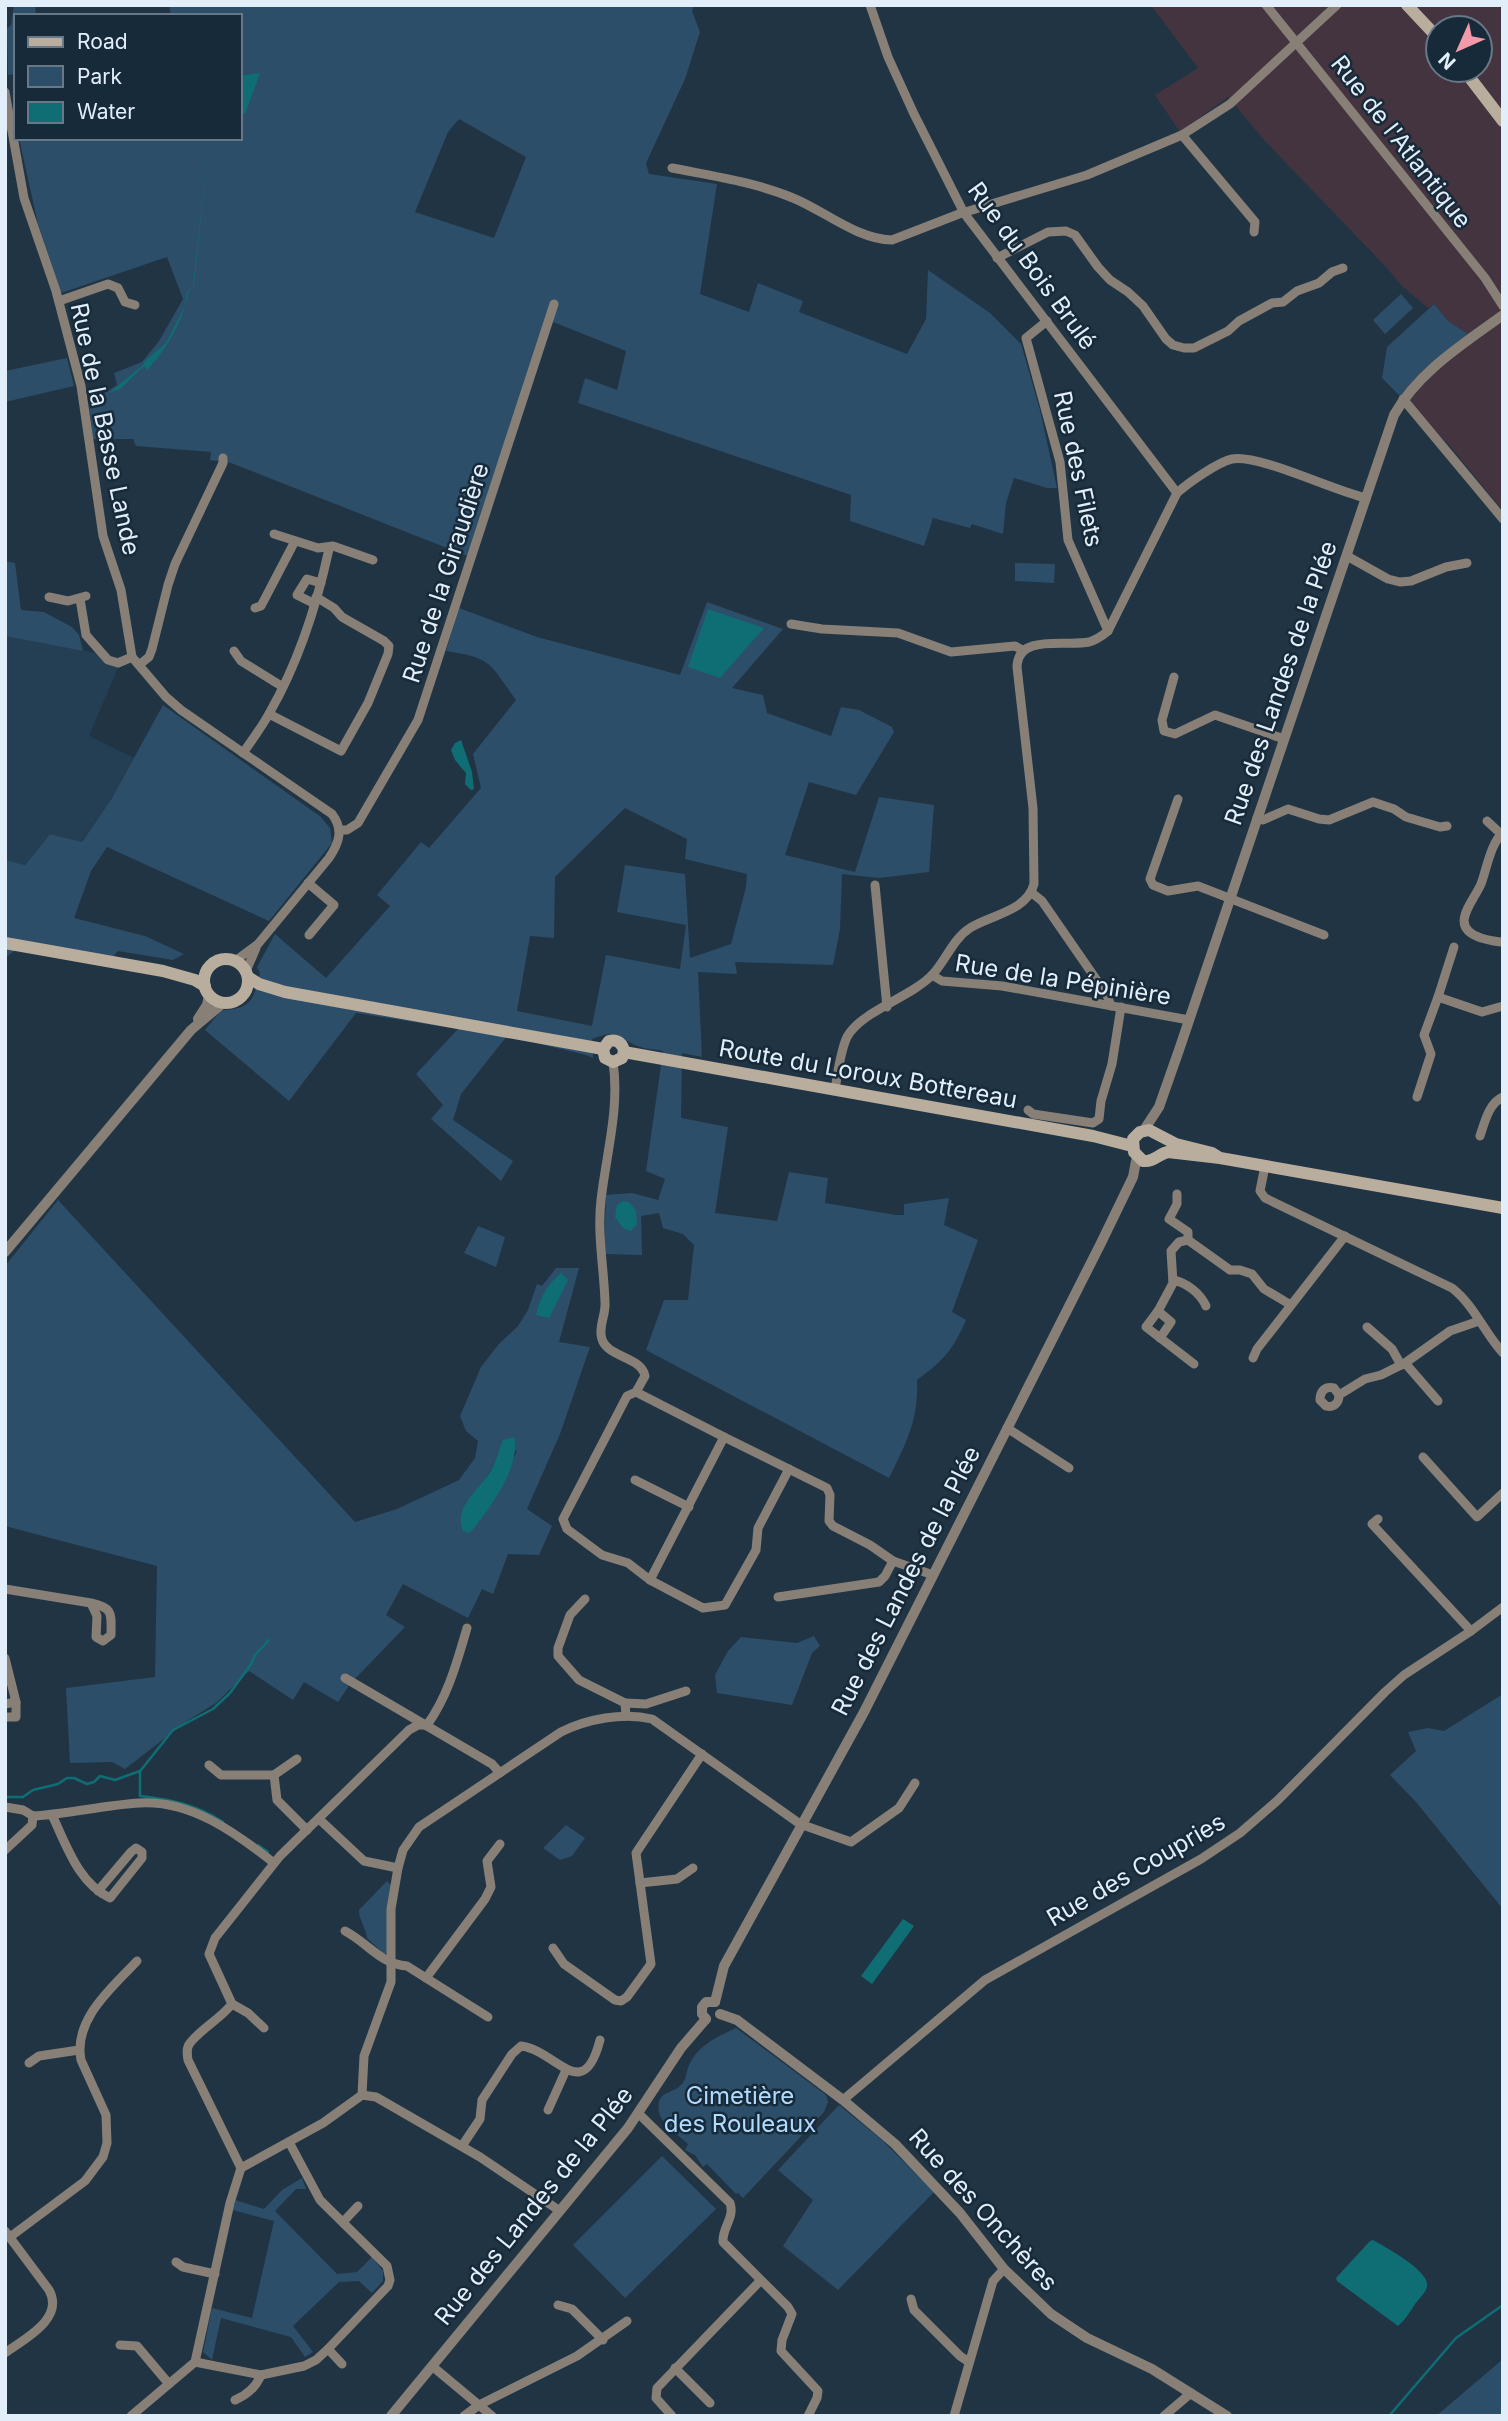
<svg xmlns="http://www.w3.org/2000/svg" width="1508" height="2421" viewBox="0 0 1508 2421" font-family="Inter,sans-serif">
<rect width="100%" height="100%" fill="#213444"/>
<path fill="#44343f" fill-rule="evenodd" d="M1151 5H1503V511L1450 446 1400 396 1419 374 1467 333 1448 321 1434 304 1428 308 1401 285 1386 267 1265 141 1228 97 1180 132 1155 95 1198 68ZM1438 28H1480V70H1438Z"/>
<polygon fill="#243e53" points="5,636 122,658 89,736 134,758 112,798 81,842 50,834 25,865 5,860"/>
<g fill="#2c4e69" fill-rule="evenodd">
<polygon points="14,5 35,5 36,16 16,16 16,74 8,75 7,29 11,25"/>
<path d="M169 5H694L692 11 700 32 685 79 646 163 649 174 717 184 700 294 749 312 758 283 803 301 799 312 907 354 926 319 928 270 990 313 1021 344 1040 410 1057 488H1047L1014 478 1006 503 1003 534 972 524 970 528 933 518 924 546 850 521 851 495 578 403 585 378 617 390 626 351 553 322 475 559 231 463 210 460 211 452 136 446 133 439H93L89 403 117 385 114 373 142 362 159 341 183 299 167 257 61 293 38 224 19 138H240V16H171ZM459 119 526 157 494 238 415 212 448 132Z"/>
<polygon points="1401,294 1413,308 1385,334 1373,320"/>
<polygon points="1434,304 1448,321 1468,334 1419,374 1400,396 1382,378 1387,347"/>
<polygon points="67,358 74,386 5,402 5,371"/>
<polygon points="5,561 15,563 21,610 44,612 72,627 79,635 83,651 5,636"/>
<polygon points="1015,563 1055,564 1054,583 1015,581"/>
<path d="M707 602 783 629 732 688 763 695 767 713 831 736 841 707 859 710 892 727 894 732 856 795 809 782 785 855 855 872 879 797 934 805 929 872 879 878 842 874 840 929 833 965 735 962 737 974 698 972 702 1057 682 1053 681 1118 728 1127 715 1213 777 1221 789 1172 828 1178 825 1203 896 1215H904V1204L949 1198 944 1225 978 1240 952 1312 966 1320C953 1350 943 1361 917 1380 919 1419 906 1444 889 1478L646 1350 664 1300H688L694 1245 683 1234 663 1228 659 1213 641 1216 642 1255 604 1254 606 1195 632 1193 658 1200 665 1179 646 1171 663 1051C654 1049 643 1049 635 1045 614 1035 617 1030 592 1039L593 1058 586 1055 507 1036 461 1094 453 1120 513 1161 501 1181 431 1119 443 1105 416 1074 458 1029 356 1013 289 1101 205 1030 221 1010C252 1009 253 1000 260 973L257 967 275 934 326 978 390 906 377 895 421 842 429 848 481 788 473 754 516 700C489 663 493 658 446 651L459 608 537 637 680 675ZM625 808 687 839 685 859 747 874 746 887 731 944 690 958 685 874 625 865 617 912 686 925 680 969 606 955 592 1026 517 1011 530 936 554 938 555 877Z"/>
<polygon points="163,705 321,817 330,828 332,843 269,921 107,847 91,871 74,918 145,936 184,954 173,960 118,951 111,959 26,942 5,958 5,860 25,865 50,834 82,842 112,798"/>
<path d="M58 1200 355 1522 397 1509 459 1480 475 1458 478 1441 466 1431 460 1416 481 1367 498 1345 518 1326 528 1310 537 1284 542 1286 556 1268H579L559 1342 590 1347 560 1434 527 1509 552 1526 539 1555 508 1554 493 1594 482 1589 468 1618 403 1584 386 1615 405 1627 350 1684 338 1702 304 1682 293 1700 249 1671 216 1703 187 1721 125 1769 112 1762 70 1763 66 1688 155 1677 157 1566 5 1526V1266ZM517 1450 505 1478 465 1504 479 1488 494 1466Z"/>
<polygon points="478,1226 505,1237 496,1267 464,1253"/>
<polygon points="814,1636 820,1646 812,1653 792,1705 717,1693 715,1675 728,1651 741,1637 797,1643"/>
<polygon points="1503,1694 1503,1909 1416,1802 1390,1775 1416,1751 1408,1732 1428,1728 1444,1731"/>
<polygon points="566,1825 585,1838 572,1856 560,1860 543,1848"/>
<path d="M387 1881 393 1887 388 1953 384 1954 367 1938C366 1928 359 1920 359 1910Z"/>
<path d="M736 2028 826 2095 828 2102 824 2112 743 2198 738 2193 736 2194 707 2164 703 2167 695 2155 685 2150 688 2144C680 2136 661 2124 659 2112 656 2090 671 2095 681 2085 687 2080 686 2071 689 2065 698 2045 717 2037 736 2028Z"/>
<polygon points="839,2105 882,2140 934,2192 838,2290 783,2246 813,2200 778,2170"/>
<polygon points="662,2156 716,2209 625,2298 573,2245"/>
<polygon points="302,2178 306,2189 296,2189 275,2211 337,2274 357,2272 372,2257 383,2271 383,2281 372,2293 359,2281 339,2282 293,2326 313,2352 305,2357 291,2337 221,2318 212,2360 203,2352 212,2308 252,2318 274,2221 233,2210 235,2200 264,2209 282,2190"/>
<polygon points="1503,2359 1503,2416 1436,2416 1502,2360"/>
</g>
<g fill="#0f6e74">
<polygon points="260,73 245,114 240,113 240,76"/>
<path d="M209 138 194 286 188 293C184 320 166 350 147 370L144 366 120 389 109 393 143 365 145 361 166 343 185 306 187 292 193 287Z"/>
<polygon points="708,609 764,628 720,678 688,667"/>
<polygon points="461,740 472,772 474,789 471,790 465,784 466,773 455,760 451,750 455,743"/>
<polygon points="623,1201 629,1202 636,1211 637,1224 631,1231 623,1228 615,1217 617,1205"/>
<path d="M561 1273 568 1280 549 1318 536 1315C540 1297 547 1285 561 1273Z"/>
<path d="M514 1437C521 1468 489 1509 470 1533L463 1531C453 1504 482 1489 493 1467 497 1459 499 1449 503 1440Z"/>
<polygon points="903,1919 914,1926 872,1984 861,1976"/>
<path d="M1373 2240C1385 2247 1430 2271 1427 2286 1427 2291 1419 2299 1415 2304 1410 2312 1405 2320 1398 2326L1337 2281 1336 2278 1370 2241Z"/>
</g>
<g fill="none" stroke-linecap="round" stroke-linejoin="round">
<g stroke="#0f6e74" stroke-width="2.5">
<polyline points="141,1770 173,1730 213,1709 230,1693 251,1664 255,1655 269,1640"/>
<path d="M5 1797H23L33 1790 58 1784 67 1778H74L87 1784 94 1782 100 1776 115 1780 140 1771V1796C170 1799 197 1805 223 1822"/>
<polyline points="258,1845 268,1852"/>
<polyline points="1389,2416 1456,2338 1503,2305"/>
</g>
<g stroke="#888077" stroke-width="9">
<polyline points="870,5 888,57 914,114 964,213 1177,493"/>
<polyline points="1266,5 1485,278 1503,306"/>
<path d="M5 92 24 198 56 291 81 386 103 536 121 590 132 657 166 697 181 710 332 814C344 830 339 843 329 858L258 944 235 961"/>
<polyline points="1182,135 1255,222 1254,232"/>
<path d="M672 168C712 176 755 182 793 198 825 211 856 239 892 240L959 214 1087 175 1182 135 1230 104 1337 5"/>
<polyline points="997,258 1048,232 1066,231 1075,235 1098,267 1110,280 1128,292 1143,306 1166,339 1173,345 1184,348 1194,348 1228,331 1239,321 1272,303 1283,302 1297,291 1319,283 1332,272 1343,268"/>
<polyline points="59,301 108,284 118,288 125,302 135,305"/>
<polyline points="1047,321 1026,338 1060,462 1068,540 1108,631"/>
<polyline points="1403,399 1503,519"/>
<polyline points="274,534 318,548 333,546 373,560"/>
<polyline points="1347,556 1388,579 1400,582 1411,581 1446,567 1467,563"/>
<polyline points="49,597 68,601 86,596"/>
<polyline points="80,599 86,635 108,660 118,663 132,657"/>
<polyline points="313,603 297,595 307,579 321,583"/>
<polyline points="255,608 261,606 295,541"/>
<polyline points="791,624 822,629 898,633 951,652 1015,646 1022,650"/>
<polyline points="234,651 241,661 283,687"/>
<polyline points="139,665 149,657 152,649 168,585 175,564 223,463 223,458"/>
<polyline points="1174,677 1162,720 1164,731 1175,734 1215,715 1284,739"/>
<polyline points="269,714 341,751 368,703 388,654 389,646 384,641 342,617 334,608 316,597"/>
<path d="M243 753C252 740 262 727 270 712 298 663 317 604 329 549"/>
<polyline points="1178,799 1150,879 1153,885 1168,891 1198,886 1324,935"/>
<polyline points="1257,818 1263,820 1288,809 1319,819 1329,820 1373,802 1394,809 1406,817 1440,827 1447,826"/>
<polyline points="1487,821 1501,834"/>
<polyline points="339,830 347,830 358,823 418,720 554,304"/>
<path d="M1503 832C1490 845 1487 868 1481 884 1472 904 1448 927 1481 938 1488 940 1495 942 1503 942"/>
<polyline points="308,883 334,905 309,935"/>
<polyline points="875,885 887,1007"/>
<polyline points="1032,893 1042,901 1107,995 1111,1006"/>
<polyline points="246,971 256,948"/>
<polyline points="932,975 942,981 1002,986 1189,1020"/>
<polyline points="1438,997 1454,947"/>
<path d="M613 1062C620 1108 606 1155 601 1200 597 1235 604 1268 605 1302 606 1313 600 1323 601 1334 602 1358 641 1355 645 1376L636 1392 627 1396 563 1519 567 1529 602 1555 628 1563 650 1580 724 1437 636 1392"/>
<path d="M835 1089C838 1073 840 1052 847 1037 861 1011 912 997 933 974 946 960 953 939 970 928 991 915 1027 911 1034 884L1033 808 1017 667C1018 633 1066 647 1089 642 1096 640 1102 636 1108 631L1177 493C1188 483 1218 462 1232 459 1259 454 1334 491 1366 498"/>
<polyline points="1417,1097 1431,1054 1424,1035 1438,997 1482,1012 1503,1006"/>
<polyline points="1028,1110 1033,1114 1093,1123 1099,1119 1101,1101 1112,1064 1121,1007"/>
<path d="M1480 1136C1485 1121 1489 1103 1503 1097"/>
<path d="M1265 1166 1260 1191 1265 1198 1452 1288C1474 1305 1484 1332 1503 1353"/>
<polyline points="1177,1194 1177,1204 1169,1219 1188,1232 1188,1240"/>
<path d="M1173 1280C1187 1283 1200 1293 1206 1306"/>
<polyline points="1158,1311 1171,1322 1160,1338"/>
<polyline points="1367,1327 1392,1349 1401,1365"/>
<polyline points="1253,1358 1257,1349 1345,1236"/>
<polyline points="1405,1363 1438,1401"/>
<polyline points="1194,1364 1146,1327 1158,1311 1173,1283 1171,1251 1179,1242 1188,1240 1230,1270 1240,1270 1252,1274 1264,1289 1291,1305"/>
<path d="M1339 1395 1334 1388C1325 1386 1320 1391 1320 1400L1326 1406C1334 1408 1339 1403 1339 1395L1365 1379 1381 1375 1405 1363 1450 1331 1479 1321"/>
<polyline points="1007,1428 1069,1468"/>
<polyline points="724,1437 827,1488 830,1495 829,1521 833,1526 870,1545 893,1561 933,1575"/>
<polyline points="1423,1457 1477,1517 1503,1493"/>
<polyline points="635,1480 689,1507"/>
<polyline points="1378,1519 1372,1524 1471,1631"/>
<polyline points="650,1580 703,1608 725,1605 756,1550 758,1528 789,1469"/>
<path d="M5 1589 91 1603C114 1608 111 1614 111 1635L103 1641 96 1637 97 1616 91 1603"/>
<polyline points="778,1597 879,1582 885,1576 893,1561"/>
<polyline points="585,1599 570,1615 558,1648 558,1656 579,1680 625,1703 626,1716"/>
<polyline points="5,1658 16,1702 16,1717 5,1717"/>
<polyline points="345,1678 492,1764 500,1773"/>
<polyline points="625,1703 646,1704 686,1691"/>
<polyline points="5,1704 16,1702"/>
<path d="M427 1725C448 1696 457 1662 467 1628"/>
<polyline points="297,1759 274,1775 277,1800 307,1830"/>
<polyline points="209,1765 221,1775 274,1775"/>
<polyline points="5,1807 23,1810 33,1816"/>
<path d="M52 1815C66 1844 78 1883 110 1898L142 1858V1852L136 1848 131 1852 98 1891"/>
<path d="M33 1816C69 1814 104 1805 140 1803 191 1800 236 1833 274 1863"/>
<polyline points="319,1819 364,1861 398,1868"/>
<polyline points="5,1850 32,1825 33,1816"/>
<polyline points="640,1883 677,1879 693,1868"/>
<path d="M345 1931C368 1943 380 1964 407 1966L488 2017"/>
<polyline points="553,1948 564,1964 615,2000 621,2001 627,1997 651,1964 636,1853 702,1754"/>
<polyline points="426,1978 485,1899 491,1887 487,1861 500,1844"/>
<polyline points="232,2004 248,2013 264,2028"/>
<polyline points="29,2063 39,2056 79,2050"/>
<path d="M362 2095 364 2056 391 1982V1909L398 1868 403 1850 419 1827 561 1732C587 1719 623 1712 652 1719L800 1824 851 1842 899 1808 915 1783"/>
<polyline points="362,2095 376,2097 480,2157 560,2211"/>
<polyline points="843,2100 985,1980 1201,1859 1240,1833 1278,1800 1385,1692 1404,1675 1471,1631 1503,1607"/>
<polyline points="548,2110 566,2070"/>
<path d="M638 2113 730 2203C735 2218 722 2227 723 2242L788 2307 792 2314 782 2340 781 2351 818 2391 817 2398 808 2416"/>
<path d="M462 2146 480 2119 482 2100 512 2054 521 2046C556 2050 583 2106 600 2040"/>
<polyline points="241,2168 323,2123 362,2095"/>
<polyline points="343,2222 358,2206"/>
<path d="M5 2231 49 2290C65 2319 24 2339 5 2353"/>
<path d="M10 2237 85 2181 103 2157 107 2143 106 2115 81 2060C73 2019 113 1987 137 1961"/>
<polyline points="176,2262 183,2267 215,2274"/>
<polyline points="911,2299 914,2310 960,2356 969,2362"/>
<polyline points="558,2305 572,2309 603,2340"/>
<polyline points="120,2345 137,2346 169,2384"/>
<polyline points="328,2349 342,2364"/>
<polyline points="195,2362 261,2375 304,2366 316,2360 328,2349 388,2286 390,2280 387,2266 320,2200 289,2142"/>
<polyline points="432,2366 492,2416"/>
<polyline points="675,2368 710,2403"/>
<path d="M235 2400C247 2395 256 2387 261 2375"/>
<path d="M131 2416 195 2362 230 2203 241 2168 188 2060C187 2054 186 2048 190 2043 201 2029 220 2019 232 2004L209 1954 215 1938 280 1856 409 1730 418 1725H427"/>
<polyline points="464,2416 479,2405 577,2356 627,2321"/>
<polyline points="672,2416 656,2398 657,2388 760,2281"/>
<polyline points="954,2416 993,2281 1004,2269"/>
<polyline points="1164,2416 1191,2393"/>
</g>
<g stroke="#888077" stroke-width="10">
<polyline points="198,1019 207,1005 209,995"/>
<path d="M1144 1130 1159 1107 1179 1050 1394 415C1418 372 1463 344 1503 315"/>
<polyline points="5,1252 191,1030 223,1003"/>
<polyline points="715,2002 724,1966 864,1712 1101,1243 1133,1177 1137,1156"/>
<polyline points="720,2014 737,2020 843,2100 895,2144 960,2213 1004,2269 1051,2314 1087,2338 1152,2369 1227,2416"/>
<polyline points="706,2019 702,2014 702,2007 706,2002 715,2002"/>
<polyline points="391,2416 628,2128 681,2048 706,2019"/>
</g>
<g stroke="#b9ad9d" stroke-width="12">
<polyline points="1407,5 1438,38"/>
<polyline points="1464,70 1503,121"/>
<polyline points="5,943 163,971 195,980 205,986"/>
<circle cx="226" cy="981" r="22"/>
<polyline points="248,977 259,984 285,992 603,1049"/>
<polyline points="603,1049 605,1058 613,1062 622,1058 624,1052"/>
<path d="M603 1049 609 1041C618 1039 623 1044 624 1052"/>
<polyline points="624,1052 1093,1136 1132,1146"/>
<path d="M1220 1158 1212 1153 1176 1144 1149 1130 1140 1132 1133 1139 1134 1152 1143 1161C1155 1162 1158 1154 1168 1152L1220 1158 1503 1208"/>
</g>
</g>
<g text-anchor="middle" stroke-width="5" stroke-linejoin="round" paint-order="stroke">
<g font-size="24" fill="#e2eef9" stroke="#172a39">
<text transform="translate(1401 142) rotate(52)" y="8">Rue de l'Atlantique</text>
<text transform="translate(1032 266) rotate(54)" y="8">Rue du Bois Brulé</text>
<text transform="translate(105 429) rotate(78)" y="8">Rue de la Basse Lande</text>
<text transform="translate(1078 469) rotate(78)" y="8">Rue des Filets</text>
<text transform="translate(446 573) rotate(-72)" y="8">Rue de la Giraudière</text>
<text transform="translate(1281 683) rotate(-71)" y="8">Rue des Landes de la Plée</text>
<text transform="translate(1063 980) rotate(9)" y="8">Rue de la Pépinière</text>
<text transform="translate(868 1074) rotate(10)" y="8">Route du Loroux Bottereau</text>
<text transform="translate(906 1581) rotate(-63)" y="8">Rue des Landes de la Plée</text>
<text transform="translate(1136 1870) rotate(-30)" y="8">Rue des Coupries</text>
<text transform="translate(534 2206) rotate(-51)" y="8">Rue des Landes de la Plée</text>
<text transform="translate(983 2210) rotate(48)" y="8">Rue des Onchères</text>
</g>
<g font-size="24" fill="#b0dafe" stroke="#172a39">
<text x="740" y="2104">Cimetière<tspan x="740" dy="28">des Rouleaux</tspan></text>
</g>
</g>
<rect width="1508" height="2421" fill="none" stroke="#e2eef9" stroke-width="14"/>
<rect x="14" y="14" width="228" height="126" fill="#172a39" stroke="#687886" stroke-width="2"/>
<rect x="28" y="37" width="35" height="10" fill="#b9ad9d" stroke="#687886" stroke-width="2"/>
<text x="77" y="49" font-size="21" fill="#e2eef9">Road</text>
<rect x="28" y="66" width="35" height="21" fill="#2c4e69" stroke="#687886" stroke-width="2"/>
<text x="77" y="84" font-size="21" fill="#e2eef9">Park</text>
<rect x="28" y="102" width="35" height="21" fill="#0f6e74" stroke="#687886" stroke-width="2"/>
<text x="77" y="119" font-size="21" fill="#e2eef9">Water</text>
<g transform="translate(1459 49) rotate(225)"><circle r="33" fill="#172a39" stroke="#687886" stroke-width="2"/>
<path d="M0-5L12 26L0 18L-12 26Z" fill="#f39aaa"/>
<text y="-10" font-size="19" font-weight="bold" text-anchor="middle" fill="#e2eef9">N</text>
</g>
</svg>
